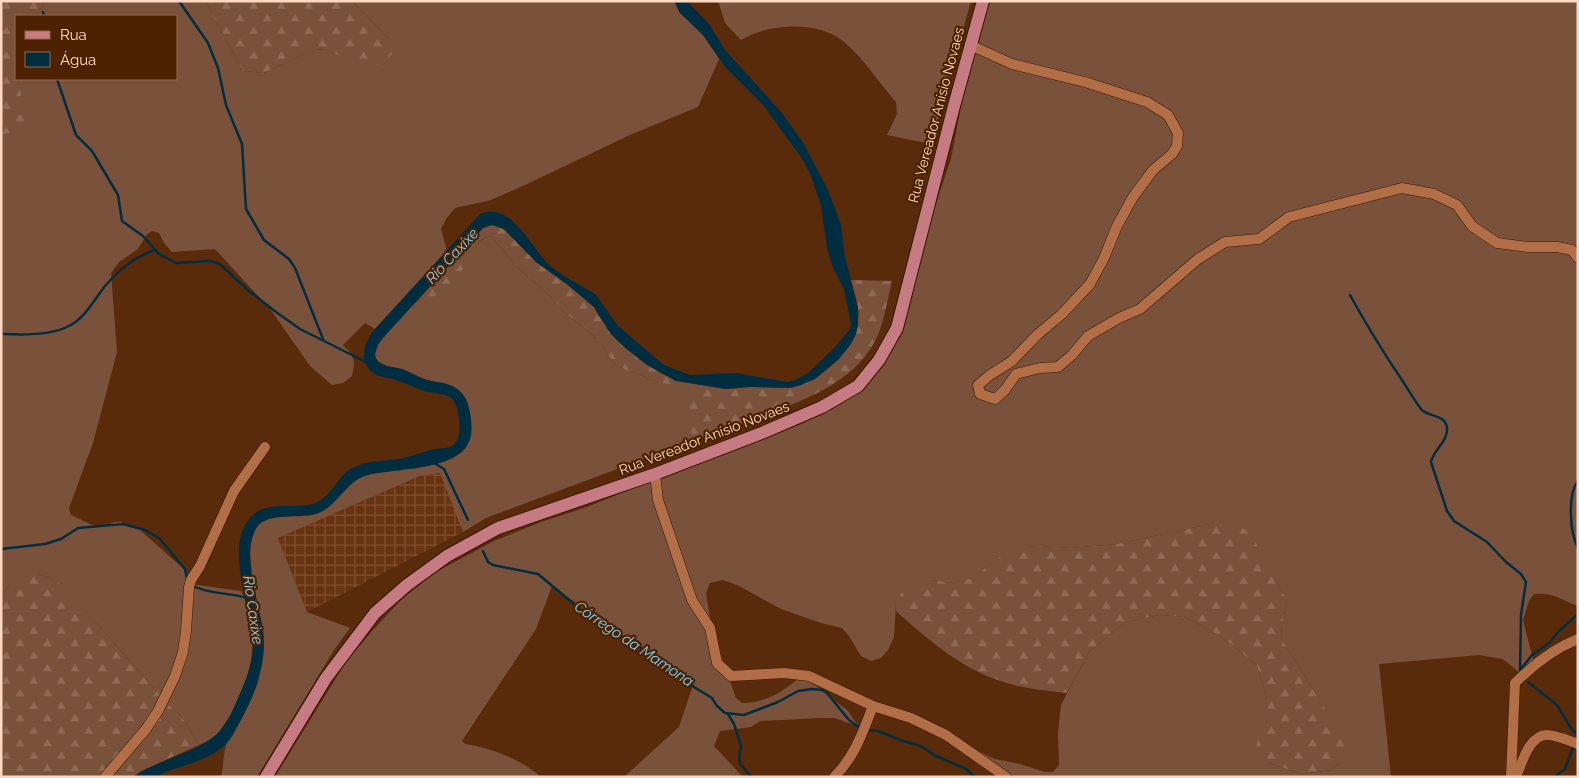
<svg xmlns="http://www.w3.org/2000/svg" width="1579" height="778" viewBox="0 0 1579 778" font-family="Raleway,sans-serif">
<defs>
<pattern id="industrial-grid" width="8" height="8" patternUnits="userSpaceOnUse" patternTransform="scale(1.25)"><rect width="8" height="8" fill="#683310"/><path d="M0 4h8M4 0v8" fill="none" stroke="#7f5031"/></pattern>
<pattern id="forest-firs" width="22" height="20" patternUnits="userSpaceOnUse" patternTransform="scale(1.25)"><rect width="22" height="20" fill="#7a523b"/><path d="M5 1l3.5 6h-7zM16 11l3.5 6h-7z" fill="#8e6a56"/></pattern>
</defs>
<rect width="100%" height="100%" fill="#5a2b0b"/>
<polygon fill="url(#industrial-grid)" points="441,473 463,532 307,612 278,538 420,476"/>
<g fill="#7a523b">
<path d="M45 1H205L243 71 264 73 310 51 323 49 346 58 389 39 352 1H674L680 13 703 35 719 59 698 107 632 134 525 185 491 200 455 208 446 219 441 229 446 247 445 254 375 329 365 323 343 345C354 356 356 359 352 376L343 383 332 385 310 366 271 310 215 249 172 252 164 243 159 233 152 231 147 234 138 249 119 262 111 273 117 352 93 443 69 508 71 515 92 525 103 527 114 522H121L140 530 187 572 190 584 241 591 244 596C248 614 253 632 252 650 251 676 235 712 219 732 214 738 206 742 199 745L182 717 167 703 99 626 60 585 50 578 37 574 9 585 1 598V134H4L19 85 18 79H176V16H36Z"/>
<path d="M718 1H971L931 144 887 135 897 114 896 102C878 82 863 57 843 41 817 20 767 24 741 40L725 23Z"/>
<path d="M984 1H1578V606C1561 600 1554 592 1534 594L1529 601 1523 620 1534 663 1521 674 1503 659 1479 655 1379 664 1391 777H1007L974 749 995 759 1020 764 1045 772H1053L1059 765 1058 732 1061 705 1089 652 1124 623 1159 615 1184 617 1224 638 1257 666 1267 699V721L1256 748 1269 763 1301 774 1331 770 1338 764 1320 700 1281 638 1282 625 1287 601 1275 579 1233 523H1215L1116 544 1070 548 1041 546 1028 547 992 563 973 578 953 583 932 580 896 604 894 637 888 650 881 658 871 661 861 656 849 636 842 628 821 623 781 609 737 585 723 580 710 583 706 593 712 630 736 698 742 703C766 703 785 691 802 675L848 711 858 726 834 718H819L760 721 751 727 720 731 714 746 743 777H624L679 727 693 685 552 586 536 629 462 741 465 744C491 748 521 759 541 777H275L346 662 373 630 400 601 434 573 494 541 541 522 587 507 741 445 801 424 832 409 862 388 900 338 906 317 921 247 951 159 972 49Z"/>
<path d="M491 236 517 267 550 296 563 311 594 336 603 346 613 363 630 372 639 374 651 380 689 389V402L695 440 486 518 463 532 440 473 420 476 278 538 307 612 350 628 334 650 257 777H221C223 769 224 749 227 743 228 740 233 735 235 731 242 718 258 689 259 676 260 655 259 624 257 604 255 582 240 536 263 521 279 512 302 520 319 513 338 505 346 482 366 475 398 464 441 474 466 448L468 403C460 383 443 385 425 379 417 376 409 371 400 369 393 367 386 367 381 363 377 361 375 358 375 354 378 335 406 313 419 299L420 301 472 253C477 244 481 238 491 236Z"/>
</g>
<g fill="url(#forest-firs)">
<polygon points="1,1 45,1 36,16 16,16 16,79 18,79 25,114 24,131 4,134 1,134"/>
<polygon points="205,1 352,1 389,39 392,55 379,65 357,63 322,49 310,51 264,73 243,71"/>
<path d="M492 225 504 229 536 262 568 285 594 307 598 315 617 340 639 359 662 374 683 382 726 389 750 387 790 388 801 385 819 376 839 359 859 316 857 301 851 280 892 281C887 301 884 325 874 343 851 384 804 400 764 415 741 424 718 432 695 440L688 426V390L651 380 639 374 630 372 613 363 603 346 594 336 563 311 550 296 517 267 491 236 484 238 478 243C461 271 455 293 420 301L419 299 483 228Z"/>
<path d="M1215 523H1233L1247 531 1255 541 1287 601 1282 625 1281 638 1320 700 1346 746 1338 764 1331 770 1301 774 1255 758V748L1267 721V699L1257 666 1224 638 1184 617 1159 615 1124 623 1089 652 1067 693C1042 690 1018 688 995 679 957 665 925 637 896 611V604L904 588 932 580 953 583 972 578 1005 553 1028 547 1041 546 1070 548 1116 544Z"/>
<polygon points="25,574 37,574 50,578 60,584 99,626 167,703 182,717 199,745 141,771 133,777 1,777 1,598 9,585"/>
</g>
<path fill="#002e40" d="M674 1H687L709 24 725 50 782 113 804 144 828 190 841 225 845 257 858 309V325L856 334 851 344 839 359 815 379 801 385 790 388 750 387 726 389 676 381 647 365 624 347 610 333 594 307 568 285 536 262 504 229 492 225 483 228 383 338 378 345 375 354C375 358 377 361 380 363 386 367 395 367 402 369 410 372 418 377 426 380 435 382 444 382 452 386 469 393 473 418 471 435 465 471 397 468 368 475 346 480 339 505 318 513 302 519 267 512 257 527 240 554 259 601 263 630 268 664 253 699 237 727 234 732 231 739 227 743 210 760 187 764 166 772 163 773 159 776 156 777 149 778 140 777 133 777 157 760 198 752 217 734 226 725 233 710 238 698 245 682 252 666 253 648 253 612 224 550 249 519 265 499 291 510 313 504 328 499 335 483 345 473 349 469 357 466 362 464 374 460 390 461 403 458 414 456 424 451 435 449 443 448 451 449 456 442 460 435 460 427 459 420 458 413 457 404 452 399 445 393 434 393 427 392 417 389 408 384 398 381 392 378 383 378 377 375 357 365 363 344 374 330L480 214C509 200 531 246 547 263 561 276 580 284 596 295L618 326 664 365 690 375 736 373 787 382 795 380 808 373 835 347 850 329 851 324 844 289 833 268 827 248 821 206 811 176 803 160 763 105 726 68 703 35 680 13Z"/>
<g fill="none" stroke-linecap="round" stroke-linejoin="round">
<g stroke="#002e40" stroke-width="2.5">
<polyline points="179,1 208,43 218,68 226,105 242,144 246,209 264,240 289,259 295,268 323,339"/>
<polyline points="43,12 44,16"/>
<polyline points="57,79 76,135 92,151 118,195 122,221 143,236 159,254 176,263 210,261 220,264 249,291 276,312 300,329 366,362"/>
<path d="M1350 295C1366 324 1383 352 1402 380 1408 389 1414 400 1421 409 1427 417 1446 414 1447 428 1448 442 1433 450 1431 462L1447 511 1454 521 1487 542 1506 562 1521 574 1526 582 1521 615 1520 670"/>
<path d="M4 334C22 335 52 335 69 326 85 318 94 300 105 286 120 269 133 258 154 250"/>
<polyline points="434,463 444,469 468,520"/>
<path d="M1578 481C1567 495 1570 533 1578 548"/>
<polyline points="1,549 45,544 61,539 78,528 123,524 145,530 159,538 185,569 187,579"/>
<polyline points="483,551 488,562 493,565 538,574 587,615 598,619 625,639 659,658 694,687 712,698 717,706 725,713 744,715 778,702 798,691 812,689 822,690 827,693 849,720 861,729"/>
<path d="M193 586C211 595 228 592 247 598"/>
<polyline points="1521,669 1532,655 1548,644 1559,631 1578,614"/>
<polyline points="1528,682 1557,705 1571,728 1578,736"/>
<polyline points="728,714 734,724 741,746 739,759 741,765 752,777"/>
<polyline points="868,730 878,731 903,741 921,746 934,755 966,769 975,777"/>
<polyline points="1554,777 1565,769 1574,745"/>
</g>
<g stroke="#371702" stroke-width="11">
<g id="minor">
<polyline points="970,45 1012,64 1085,82 1147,102 1168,115 1178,133 1177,146 1172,154 1153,170 1133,197 1117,226 1104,258 1090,284 1062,314 1037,335 1012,361 990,375 978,385 980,394 995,399 1005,390 1016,374 1040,368 1058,367 1072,355 1088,336 1119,318 1140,309 1198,259 1225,242 1259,239 1289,217 1402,188 1434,194 1457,205 1472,226 1497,243 1528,247 1557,247 1572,250 1578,258"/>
<polyline points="655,474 658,500 692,600 710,628 717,663 731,676 784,673 809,676 873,706 911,718 946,735 1006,777"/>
<polyline points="105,777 146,729 158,711 175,676 183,652 186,631 189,587 191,580 200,566 234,491 265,447"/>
<path d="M834 777C854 758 863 732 873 706"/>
<path d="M1511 777 1515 683C1534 664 1553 649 1578 639"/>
<path d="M1516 777C1522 763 1529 735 1547 735 1557 735 1569 741 1578 744"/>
</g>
</g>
<g stroke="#371702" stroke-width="14">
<polyline id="major" points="266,777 326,678 375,613 407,585 447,556 498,528 655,474 764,432 822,407 858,386 879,360 897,328 954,106 983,1"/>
</g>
<use href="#minor" stroke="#b16e47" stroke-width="10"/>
<use href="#major" stroke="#c67a82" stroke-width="12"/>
</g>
<g text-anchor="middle" stroke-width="4.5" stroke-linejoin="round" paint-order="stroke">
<g font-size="14" fill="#fed8c3" stroke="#4e2100">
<text transform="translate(936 115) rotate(-75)" y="5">Rua Vereador Anísio Novaes</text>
<text transform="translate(704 438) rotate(-21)" y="5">Rua Vereador Anísio Novaes</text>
</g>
<g font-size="15" font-style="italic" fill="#7dd1f9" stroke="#4e2100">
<text transform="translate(452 256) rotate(-47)" y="5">Rio Caxixe</text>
<text transform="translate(253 610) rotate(82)" y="5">Rio Caxixe</text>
<text transform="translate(634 644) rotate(34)" y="5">Córrego da Mamona</text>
</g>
</g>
<rect width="1579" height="778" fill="none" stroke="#fed8c3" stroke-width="5"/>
<rect x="15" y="15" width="162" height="65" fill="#4e2100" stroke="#946a4e"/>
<rect x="25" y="31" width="25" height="8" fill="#c67a82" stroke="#946a4e"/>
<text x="60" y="40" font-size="15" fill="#fed8c3">Rua</text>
<rect x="25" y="52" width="25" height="15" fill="#002e40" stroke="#946a4e"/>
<text x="60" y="65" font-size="15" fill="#fed8c3">Água</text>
</svg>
